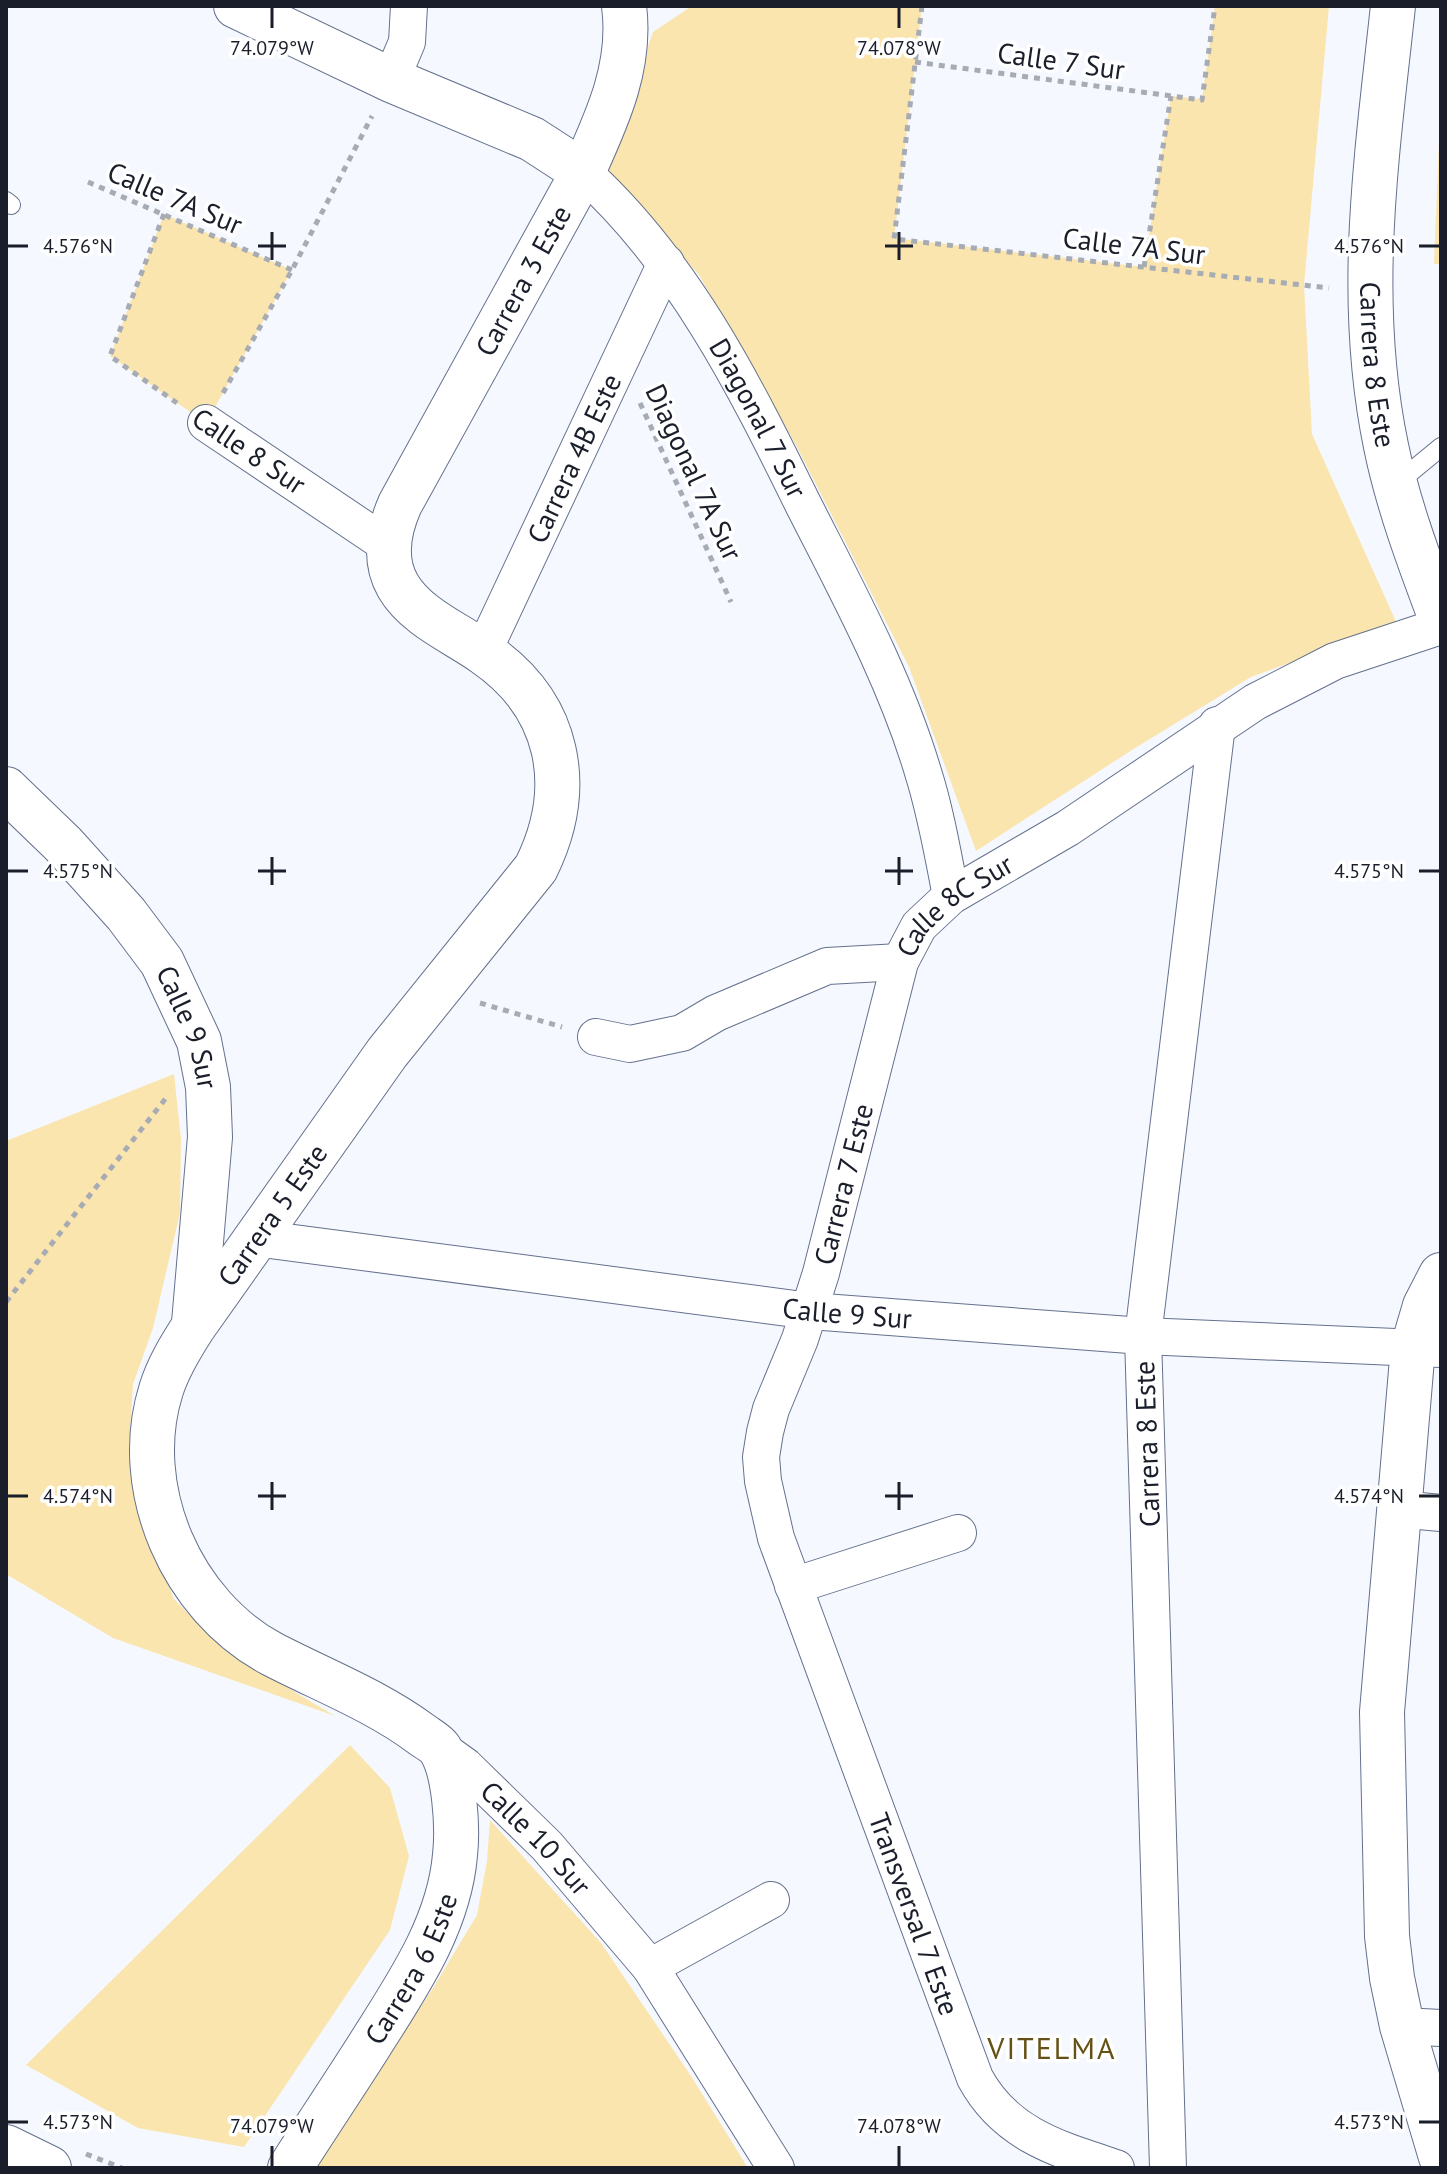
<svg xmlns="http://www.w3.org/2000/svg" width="1447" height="2174" viewBox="0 0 1447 2174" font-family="'PT Sans',sans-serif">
<rect width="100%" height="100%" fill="#f5f8ff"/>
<g fill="#fae5ae">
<polygon points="692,6 922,6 894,238 1144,267 1171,96 1202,99 1215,6 1329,6 1304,285 1312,434 1397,624 1251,677 1132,750 976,851 909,667 797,447 699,275 606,170 653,32"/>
<polygon points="1441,93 1441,264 1434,264"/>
<polygon points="164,214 292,270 206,423 110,356"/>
<polygon points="174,1074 181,1139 180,1213 153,1328 133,1384 129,1448 142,1521 174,1599 224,1650 335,1716 113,1638 6,1574 6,1141"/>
<polygon points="350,1745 390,1788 409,1856 390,1930 244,2147 138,2128 26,2065"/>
<polygon points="490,1820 601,1943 691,2076 748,2168 314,2168 433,1988 477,1915 487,1861"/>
</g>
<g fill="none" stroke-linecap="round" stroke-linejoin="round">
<g stroke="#64718d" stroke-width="20">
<g id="service">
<polyline points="6,201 11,205"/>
<polyline points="1396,484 1441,447"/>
</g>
</g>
<g stroke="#64718d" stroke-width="38">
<g id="minor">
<polyline points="391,80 407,42 409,6"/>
<path id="s1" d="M583 172C683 263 743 382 802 502 846 589 895 678 923 772 936 813 943 855 951 896"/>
<polyline points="206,423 389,546"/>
<path id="s2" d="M483 652 666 263"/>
<polyline points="596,1037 630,1044 682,1033 716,1013 827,966 900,962"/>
<path id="s3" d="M256 1238 810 1311 1143 1336 1441 1349"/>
<polyline points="1398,1509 1441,1513"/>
<polyline points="793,1586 958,1533"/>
<path id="s4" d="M440 1748 465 1766 547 1846 650 1967 776 2168"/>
<polyline points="650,1967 771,1900"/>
<polyline points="1402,2026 1441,2028"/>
<path id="s5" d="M1116 2168C1058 2149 1006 2135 975 2078L776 1538 763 1481 761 1457 765 1432 771 1409 800 1339 821 1273 900 962 919 926 951 896 1068 828 1255 702 1335 661 1441 626"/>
<polyline points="1168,2168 1143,1336 1217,725"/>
</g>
</g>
<g stroke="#64718d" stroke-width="46">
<g id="tertiary">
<polyline points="236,6 391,80 532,139 583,172"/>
<path id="s6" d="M1393 6C1377 155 1355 297 1386 446 1398 505 1420 563 1441 619"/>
<path id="s7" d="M6 789 63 844 126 914 162 962 199 1041 208 1087 210 1137 194 1323"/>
<polyline points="1441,1275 1425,1306 1413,1347 1382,1712 1387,1936 1392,1978 1402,2026 1441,2157"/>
<path id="s8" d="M290 2168C316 2127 343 2087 369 2046 406 1987 449 1926 455 1855 458 1828 455 1772 440 1749 436 1743 426 1738 421 1734 375 1700 322 1680 272 1654 182 1606 130 1489 161 1390 168 1367 181 1346 194 1326L387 1053 536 868C576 787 560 705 484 653 456 633 416 617 398 586 383 560 389 529 400 504L583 172C607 119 632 66 624 6"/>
</g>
</g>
<g stroke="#64718d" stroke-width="46">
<polyline id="secondary" points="6,2147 49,2168"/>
</g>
<g stroke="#a7abb4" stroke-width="5" stroke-dasharray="6 6" stroke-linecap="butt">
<polyline points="922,6 894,239 1329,288"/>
<polyline points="915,62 1202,100 1215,6"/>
<polyline points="88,182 292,270"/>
<polyline points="164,214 110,356 177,403"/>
<polyline points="1144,267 1171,96"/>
<polyline points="223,393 292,270 372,116"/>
<polyline points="640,403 731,602"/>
<polyline points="480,1003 562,1027"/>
<polyline points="6,1302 166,1098"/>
<polyline points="86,2154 122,2168"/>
</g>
<use href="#service" stroke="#fff" stroke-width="18"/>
<use href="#minor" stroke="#fff" stroke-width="36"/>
<use href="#tertiary" stroke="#fff" stroke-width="44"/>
<use href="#secondary" stroke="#fff" stroke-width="44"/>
</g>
<path fill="none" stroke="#191e2a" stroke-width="3" d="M272 8V28M899 8V28M272 232V260M899 232V260M8 246H28M258 246H286M885 246H913M1419 246H1439M272 857V885M899 857V885M8 871H28M258 871H286M885 871H913M1419 871H1439M272 1482V1510M899 1482V1510M8 1496H28M258 1496H286M885 1496H913M1419 1496H1439M8 2122H28M1419 2122H1439M272 2146V2166M899 2146V2166"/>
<g text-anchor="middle" stroke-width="7" stroke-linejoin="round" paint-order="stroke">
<g font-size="28" fill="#191e2a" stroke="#fff">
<text transform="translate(1061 61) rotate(8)" y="10">Calle 7 Sur</text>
<text transform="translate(175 198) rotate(23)" y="10">Calle 7A Sur</text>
<text transform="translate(1134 246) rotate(7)" y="10">Calle 7A Sur</text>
<text dy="10" stroke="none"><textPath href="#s8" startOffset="2306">Carrera 3 Este</textPath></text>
<text dy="10" stroke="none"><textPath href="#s6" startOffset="360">Carrera 8 Este</textPath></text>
<text dy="10" stroke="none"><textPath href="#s1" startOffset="304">Diagonal 7 Sur</textPath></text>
<text transform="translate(249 451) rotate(34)" y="10">Calle 8 Sur</text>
<text dy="10" stroke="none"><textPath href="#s2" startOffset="214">Carrera 4B Este</textPath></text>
<text transform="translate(694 472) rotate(65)" y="10">Diagonal 7A Sur</text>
<text dy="10" stroke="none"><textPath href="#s5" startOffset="1426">Calle 8C Sur</textPath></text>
<text dy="10" stroke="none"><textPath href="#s7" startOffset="304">Calle 9 Sur</textPath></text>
<text dy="10" stroke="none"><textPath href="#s5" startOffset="1116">Carrera 7 Este</textPath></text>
<text dy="10" stroke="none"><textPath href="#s8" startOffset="1176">Carrera 5 Este</textPath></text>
<text dy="10" stroke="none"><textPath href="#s3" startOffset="596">Calle 9 Sur</textPath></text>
<text transform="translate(1147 1444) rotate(-92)" y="10">Carrera 8 Este</text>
<text dy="10" stroke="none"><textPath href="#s4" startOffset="132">Calle 10 Sur</textPath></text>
<text transform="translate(914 1914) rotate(70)" y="10">Transversal 7 Este</text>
<text dy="10" stroke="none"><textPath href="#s8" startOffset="234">Carrera 6 Este</textPath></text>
</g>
<g font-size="30" letter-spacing="2" fill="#655115" stroke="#fff">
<text x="1052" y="2059">VITELMA</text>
</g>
</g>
<g font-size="20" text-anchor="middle" fill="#191e2a" stroke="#fff" stroke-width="7" stroke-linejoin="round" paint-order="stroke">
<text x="272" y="55">74.079°W</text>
<text x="899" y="55">74.078°W</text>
<text x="78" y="253">4.576°N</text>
<text x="1369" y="253">4.576°N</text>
<text x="78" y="878">4.575°N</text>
<text x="1369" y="878">4.575°N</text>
<text x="78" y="1503">4.574°N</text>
<text x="1369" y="1503">4.574°N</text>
<text x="78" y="2129">4.573°N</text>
<text x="1369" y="2129">4.573°N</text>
<text x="272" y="2133">74.079°W</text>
<text x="899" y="2133">74.078°W</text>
</g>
<rect width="1447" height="2174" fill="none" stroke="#191e2a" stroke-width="16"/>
</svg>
